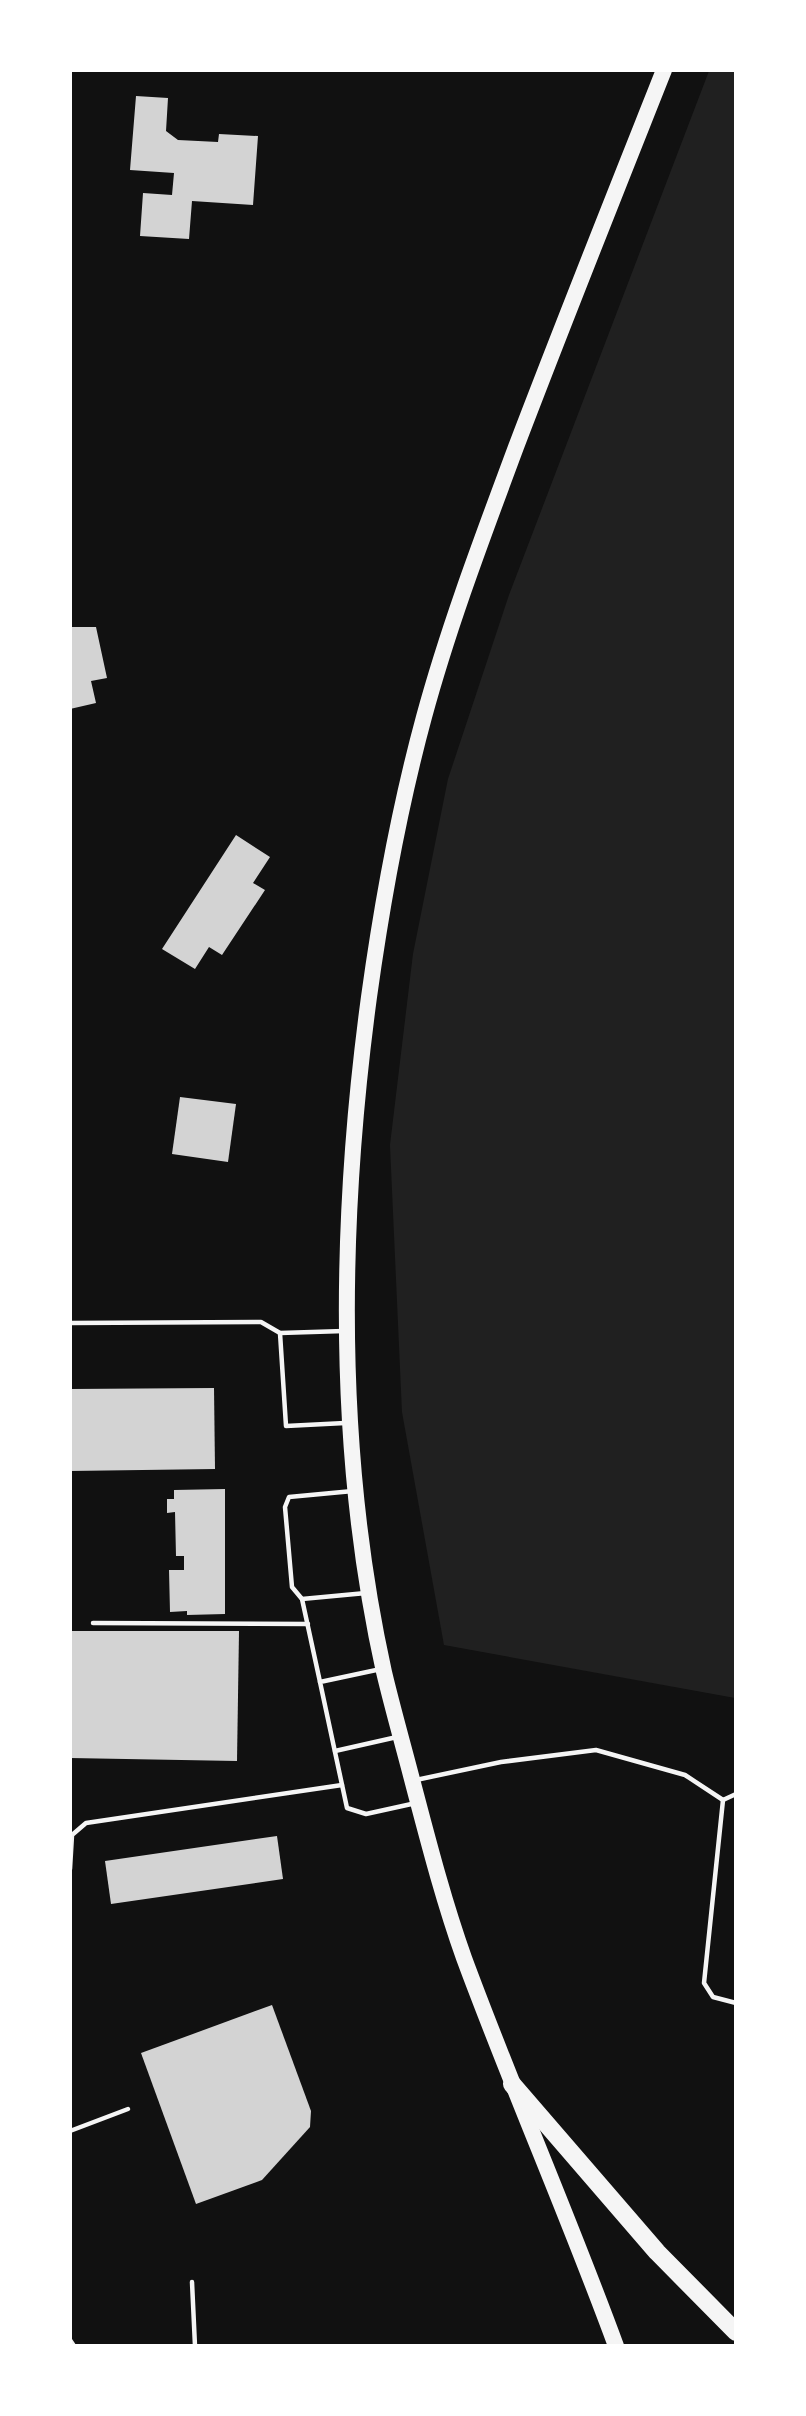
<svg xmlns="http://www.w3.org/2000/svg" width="806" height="2416" viewBox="0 0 806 2416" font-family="'Times New Roman',serif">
<rect width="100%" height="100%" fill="#111"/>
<polygon fill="#202020" points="709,71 736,71 735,1698 444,1645 402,1412 390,1145 413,954 448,779 509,595"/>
<g fill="#d3d3d3">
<polygon points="136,96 168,98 166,131 178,140 218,142 219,134 258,136 253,205 192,201 189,239 140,236 143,193 172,195 174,173 130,170"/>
<polygon points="70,627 96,627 107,678 91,681 96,703 70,709"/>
<polygon points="236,835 270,857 253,883 265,890 222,955 209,947 195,969 162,949"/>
<polygon points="180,1097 236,1104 228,1162 172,1154"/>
<polygon points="214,1388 215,1469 70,1471 70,1389"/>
<polygon points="225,1489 225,1614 187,1615 187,1611 170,1612 169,1570 184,1570 184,1556 176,1556 175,1512 167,1513 167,1499 174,1499 174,1490"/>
<polygon points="70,1631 239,1631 237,1761 70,1758"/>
<polygon points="277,1836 283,1879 111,1904 105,1861"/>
<polygon points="272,2005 311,2111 310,2127 262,2180 196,2204 141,2053"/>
</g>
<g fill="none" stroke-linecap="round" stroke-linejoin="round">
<g stroke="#f5f5f5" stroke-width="4.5">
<polyline points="70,1323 261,1322 280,1333 344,1331"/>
<polyline points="280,1333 286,1426 345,1423"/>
<polyline points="353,1491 289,1497 285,1507 292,1587 302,1599 366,1593"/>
<polyline points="302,1599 320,1682"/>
<polyline points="93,1623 308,1624"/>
<polyline points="381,1669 320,1682 347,1808 366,1814 416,1803"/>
<polyline points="335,1751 397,1737"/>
<polyline points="416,1780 501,1762 596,1750 685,1775 723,1800"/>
<polyline points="723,1800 704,1983 713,1997 736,2003"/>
<polyline points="723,1800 736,1794"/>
<polyline points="70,1869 72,1835 86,1823 342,1785"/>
<polyline points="70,2131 128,2109"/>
<polyline points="192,2282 195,2346"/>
<polyline points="70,2340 74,2346"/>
</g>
<path stroke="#f5f5f5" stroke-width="16" d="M616 2346C568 2215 512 2088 464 1958 444 1902 429 1844 414 1787 404 1748 393 1710 384 1672 335 1451 339 1220 369 997 382 903 399 809 424 717 449 625 483 536 516 447 564 321 614 196 664 70"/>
<polyline stroke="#f5f5f5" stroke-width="18" points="512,2084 657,2252 736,2332"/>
</g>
<rect width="806" height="2416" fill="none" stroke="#ffffff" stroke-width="144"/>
</svg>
